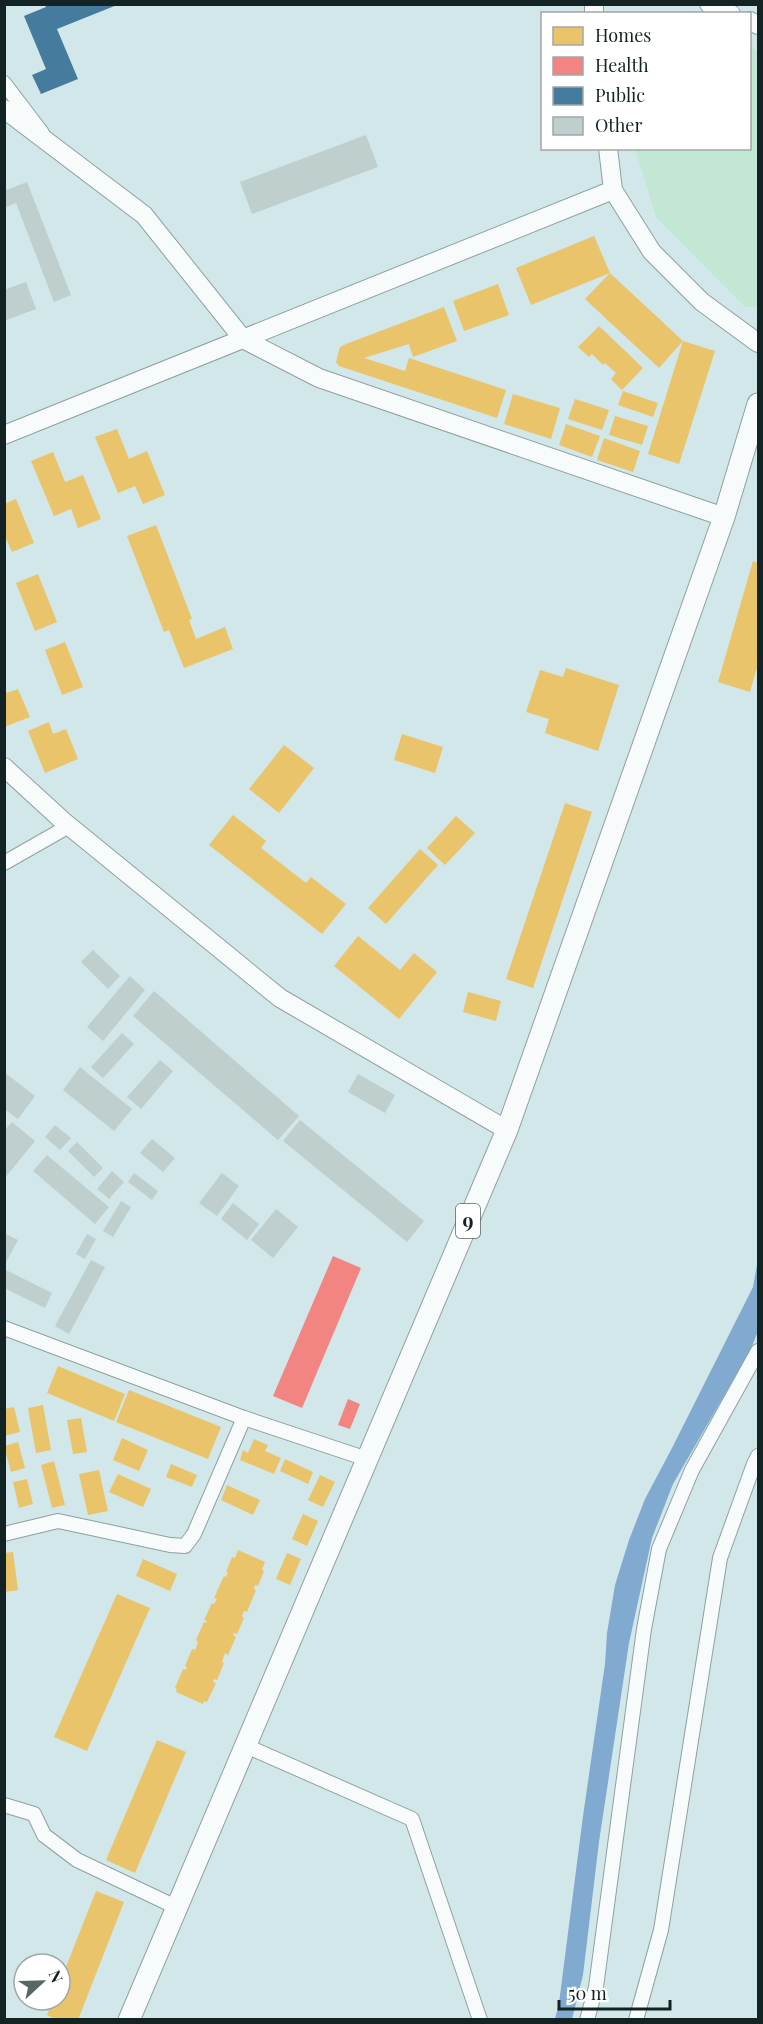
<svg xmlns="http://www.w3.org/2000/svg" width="763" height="2024" viewBox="0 0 763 2024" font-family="'Playfair Display',serif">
<rect width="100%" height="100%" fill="#d2e7e9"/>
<polygon fill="#c2e8d5" points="750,47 758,51 758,302 757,307 745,307 656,217 635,149 750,148"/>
<polygon fill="#80aacf" points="758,1259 758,1331 751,1349 673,1484 652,1538 629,1643 599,1842 583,1975 572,2019 555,2019 559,2003 583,1816 605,1664 607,1633 615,1585 629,1540 645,1499 672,1448 753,1287"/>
<g fill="#e9c46a">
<polygon points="594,236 610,273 683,341 659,368 585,299 610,273 531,305 516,268"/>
<polygon points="498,284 509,315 464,331 453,301"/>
<polygon points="444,307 457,341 413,357 409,344 364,358 405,371 409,358 506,390 497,418 339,366 336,362 340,347 346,344"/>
<polygon points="599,326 643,368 622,390 611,379 616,373 605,363 603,365 592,354 589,357 578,347"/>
<polygon points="683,341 715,351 679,464 648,454"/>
<polygon points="623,391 658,403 653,417 618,405"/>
<polygon points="513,394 560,408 551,439 504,424"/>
<polygon points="575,399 609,410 602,430 568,419"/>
<polygon points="615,416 648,426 642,445 609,435"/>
<polygon points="566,424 600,436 592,457 559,445"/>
<polygon points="117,429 129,459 147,451 165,495 143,504 135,486 118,493 95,437"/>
<polygon points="604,438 640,451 633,472 597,460"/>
<polygon points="53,452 65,482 83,475 101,519 78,528 71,509 54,516 31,461"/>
<polygon points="16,499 34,543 12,552 4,534 4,504"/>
<polygon points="156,525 192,619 189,620 196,639 225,627 233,649 184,668 169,630 164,632 127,536"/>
<polygon points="753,561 758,563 758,664 750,692 718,682"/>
<polygon points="38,574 57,622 35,631 16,583"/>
<polygon points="65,642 83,687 62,695 45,650"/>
<polygon points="566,668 619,685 598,751 545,733 549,719 526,712 540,670 563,677"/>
<polygon points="4,688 7,693 18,689 30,717 4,727"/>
<polygon points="49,722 53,734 66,729 78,759 45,773 28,731"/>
<polygon points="402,734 443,747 435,773 394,760"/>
<polygon points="284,745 314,768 279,813 249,789"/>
<polygon points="565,803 592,812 533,988 506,979"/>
<polygon points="233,815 266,841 261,848 306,883 311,877 346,904 322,934 209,845"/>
<polygon points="456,816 475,833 445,865 427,848"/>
<polygon points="420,849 438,865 386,924 368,908"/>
<polygon points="358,936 400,970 414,953 437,972 399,1019 334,966"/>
<polygon points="468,992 501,1001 496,1021 463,1012"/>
<polygon points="58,1366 125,1394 114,1421 47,1393"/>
<polygon points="129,1390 221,1427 208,1459 116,1422"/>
<polygon points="43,1405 51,1450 36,1453 28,1408"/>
<polygon points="14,1407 20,1432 4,1436 4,1409"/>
<polygon points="81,1418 87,1452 73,1454 67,1420"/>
<polygon points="122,1438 148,1450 139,1471 113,1460"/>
<polygon points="254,1439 268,1445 265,1451 281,1458 274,1474 240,1460 243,1450 248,1453"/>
<polygon points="18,1442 25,1468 11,1472 4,1446"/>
<polygon points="285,1459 313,1472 308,1484 280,1471"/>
<polygon points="54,1461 65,1505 52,1508 41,1465"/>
<polygon points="171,1464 197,1475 192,1487 166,1477"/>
<polygon points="99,1470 108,1511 88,1515 79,1474"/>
<polygon points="118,1474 151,1489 143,1507 109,1492"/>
<polygon points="320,1475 335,1482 323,1507 308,1500"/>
<polygon points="27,1479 33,1504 19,1508 13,1482"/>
<polygon points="227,1485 260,1500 253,1515 221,1500"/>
<polygon points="303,1514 318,1521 307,1546 292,1539"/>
<polygon points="238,1550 265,1562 262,1570 264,1571 258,1586 255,1585 254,1589 256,1590 247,1612 244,1611 242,1616 244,1618 237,1634 234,1633 233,1635 236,1637 228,1655 225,1653 222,1662 224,1663 217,1680 214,1679 213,1682 216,1683 207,1702 204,1701 203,1704 176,1692 177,1689 175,1688 183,1669 186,1670 187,1667 185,1666 192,1649 195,1650 198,1642 196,1640 204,1622 206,1623 207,1621 204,1620 212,1603 214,1604 217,1599 214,1598 224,1576 226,1577 228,1573 226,1572 232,1557 235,1558"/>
<polygon points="13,1552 18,1590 4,1592 4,1553"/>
<polygon points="287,1553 301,1559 290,1585 276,1579"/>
<polygon points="143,1559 177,1574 170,1591 136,1576"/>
<polygon points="117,1594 150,1608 87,1751 54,1737"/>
<polygon points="157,1740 186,1752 135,1873 106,1860"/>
<polygon points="96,1891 124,1902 78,2020 58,2020 47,2015 53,2000 60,2000 60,1982"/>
</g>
<g fill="#f28482">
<polygon points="333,1256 361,1268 302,1408 273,1396"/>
<polygon points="348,1399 360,1404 350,1429 338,1425"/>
</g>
<polygon fill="#457b9d" points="45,4 117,5 57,29 78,79 41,94 32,75 46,69 24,16 46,7"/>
<g fill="#becfce">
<polygon points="366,135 378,167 252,214 240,182"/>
<polygon points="27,182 71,295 54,302 16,203 4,208 4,191"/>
<polygon points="26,282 36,309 4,321 4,290"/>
<polygon points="93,950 120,976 108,989 81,962"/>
<polygon points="130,976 145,990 103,1041 87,1027"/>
<polygon points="154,991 299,1116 278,1140 133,1016"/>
<polygon points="122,1033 134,1044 103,1078 91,1067"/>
<polygon points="160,1060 173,1071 141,1109 127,1097"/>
<polygon points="80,1067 132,1109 114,1131 63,1090"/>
<polygon points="4,1072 35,1096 18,1119 4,1109"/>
<polygon points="358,1074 395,1095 385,1113 348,1092"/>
<polygon points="300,1120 424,1221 407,1242 283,1141"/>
<polygon points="12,1122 35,1141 4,1179 4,1131"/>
<polygon points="55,1125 71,1138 60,1150 45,1137"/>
<polygon points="152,1139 175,1158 163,1172 140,1153"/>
<polygon points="77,1142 103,1168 94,1177 68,1151"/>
<polygon points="47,1155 109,1207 95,1224 33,1171"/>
<polygon points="112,1171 124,1182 109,1199 97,1189"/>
<polygon points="134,1173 158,1191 152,1200 128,1182"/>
<polygon points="222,1173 239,1186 217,1216 199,1203"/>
<polygon points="121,1201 131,1207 113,1237 103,1231"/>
<polygon points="233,1203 259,1224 247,1240 221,1219"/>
<polygon points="276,1209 298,1227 273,1258 251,1240"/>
<polygon points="4,1233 18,1240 4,1266"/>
<polygon points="87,1234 96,1239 85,1259 76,1254"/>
<polygon points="91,1260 105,1267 69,1334 55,1326"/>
<polygon points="4,1269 52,1293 45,1308 4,1288"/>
</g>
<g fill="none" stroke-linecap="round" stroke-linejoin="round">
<g stroke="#8fa0a1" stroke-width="16">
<g id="minor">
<polyline points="4,83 42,133"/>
<polyline points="4,863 69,826"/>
<polyline points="4,1328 244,1418 367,1459"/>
<polyline points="4,1534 58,1521 170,1545 185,1546 194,1534 244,1418"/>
<polyline points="246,1746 412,1819 480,2020"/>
<polyline points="4,1805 34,1814 44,1835 77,1860 176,1907"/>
<polyline points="587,2020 596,1987 644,1629 659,1549 692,1470 758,1351"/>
<polyline points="636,2020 661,1930 720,1558 754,1464 758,1456"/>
</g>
</g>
<g stroke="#8fa0a1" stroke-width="20">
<g id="secondary">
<polyline points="594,4 594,14"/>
<polyline points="709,4 731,14"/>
<polyline points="750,21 758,25"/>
<polyline points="4,109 144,215 243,339 319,378 724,517"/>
<polyline points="608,148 613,190 652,252 702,302 758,343"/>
<polyline points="4,435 613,190"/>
<polyline points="4,767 63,821 280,998 507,1130"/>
</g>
</g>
<g stroke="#8fa0a1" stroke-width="23">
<polyline id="primary" points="129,2020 507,1130 724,517 758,404"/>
</g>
<use href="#minor" stroke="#f8fbfc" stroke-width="14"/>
<use href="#secondary" stroke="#f8fbfc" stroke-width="18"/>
<use href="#primary" stroke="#f8fbfc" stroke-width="21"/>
</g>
<g text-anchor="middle" stroke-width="6" stroke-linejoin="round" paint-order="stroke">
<rect fill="#fff" stroke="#5a6465" stroke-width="1.5" x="456" y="1204" width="24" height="34" rx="4.5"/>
<g font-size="20" font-weight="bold" fill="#132223">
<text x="468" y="1228">9</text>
</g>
</g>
<rect width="763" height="2024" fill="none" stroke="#132223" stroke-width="12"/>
<rect x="541" y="12" width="210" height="138" fill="#ffffff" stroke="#a1a7a7" stroke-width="1.5"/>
<rect x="553" y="27" width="30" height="18" fill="#e9c46a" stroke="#a1a7a7" stroke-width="1.5"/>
<text x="595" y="42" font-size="18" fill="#132223">Homes</text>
<rect x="553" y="57" width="30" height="18" fill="#f28482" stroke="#a1a7a7" stroke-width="1.5"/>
<text x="595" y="72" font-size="18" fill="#132223">Health</text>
<rect x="553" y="87" width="30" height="18" fill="#457b9d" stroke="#a1a7a7" stroke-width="1.5"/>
<text x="595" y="102" font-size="18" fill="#132223">Public</text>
<rect x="553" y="117" width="30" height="18" fill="#becfce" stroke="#a1a7a7" stroke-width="1.5"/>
<text x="595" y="132" font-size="18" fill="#132223">Other</text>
<g transform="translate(42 1982) rotate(68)"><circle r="28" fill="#ffffff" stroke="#a1a7a7" stroke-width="1.5"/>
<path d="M0-4.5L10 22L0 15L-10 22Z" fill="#566768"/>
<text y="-9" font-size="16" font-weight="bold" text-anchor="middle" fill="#132223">N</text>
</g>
<path d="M559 2000v9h111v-9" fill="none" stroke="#132223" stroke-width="3"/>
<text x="568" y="2000" font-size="18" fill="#132223" stroke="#ffffff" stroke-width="4.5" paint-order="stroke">50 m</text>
</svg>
